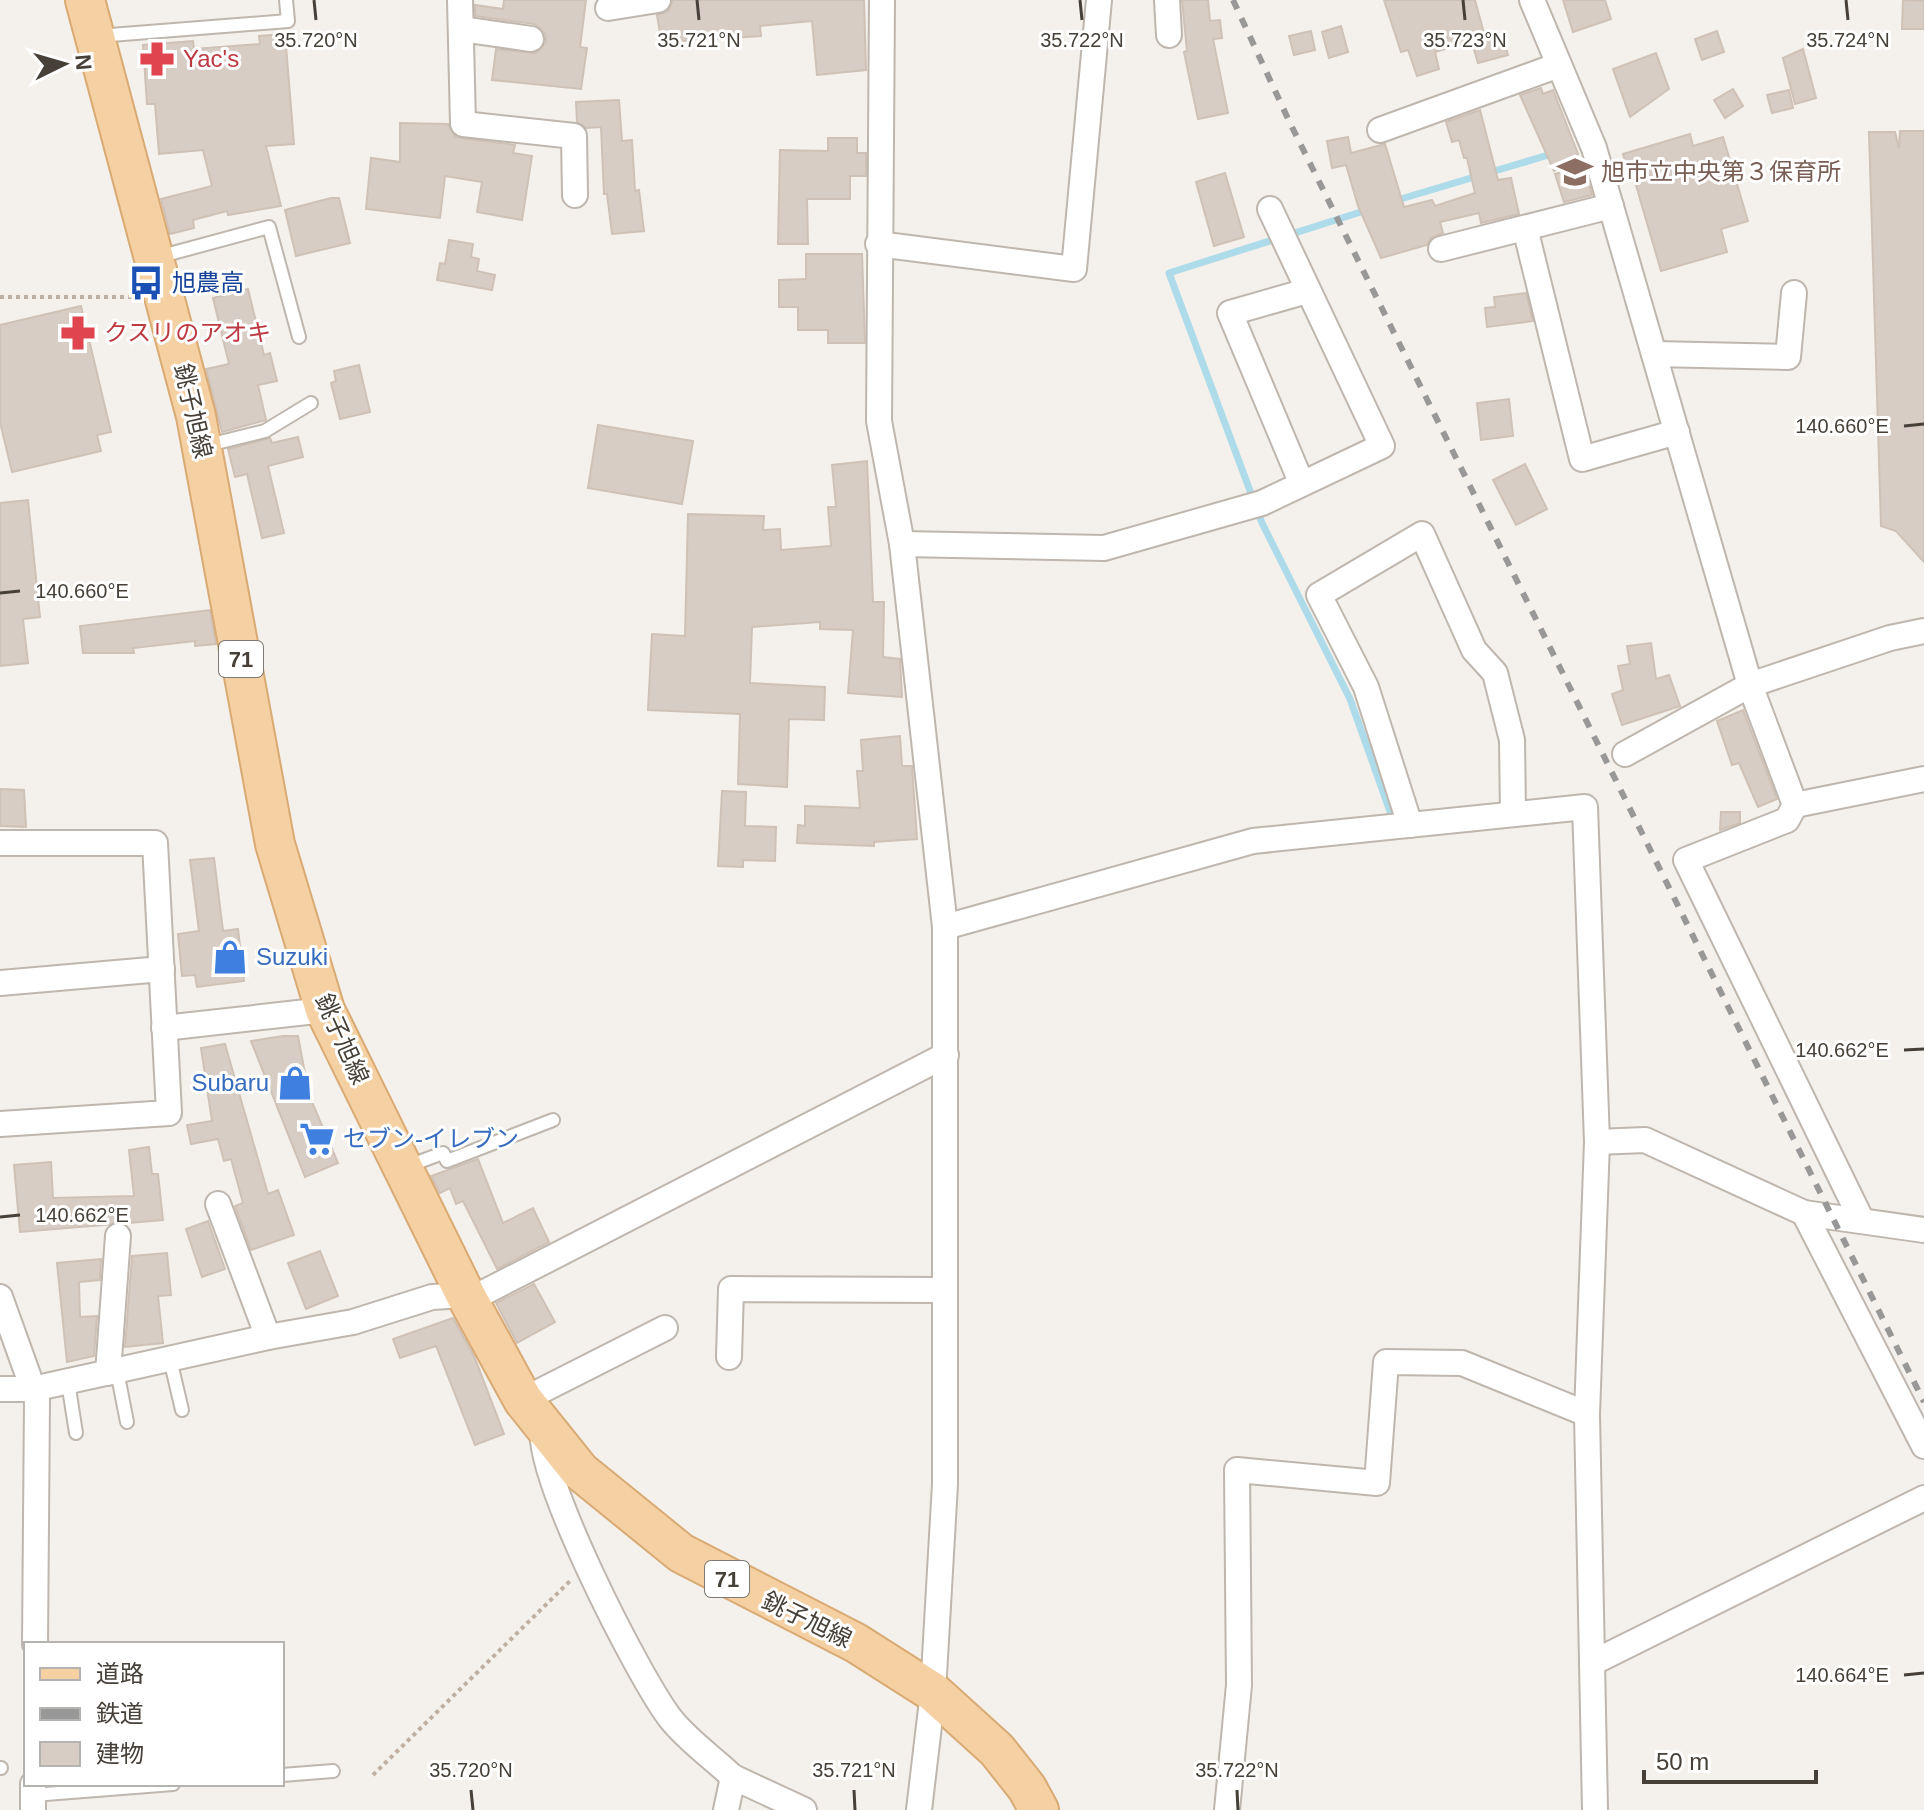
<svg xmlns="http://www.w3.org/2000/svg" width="1924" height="1810" viewBox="0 0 1924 1810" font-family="Arial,'Noto Sans JP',sans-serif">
<rect width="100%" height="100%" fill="#f4f0eb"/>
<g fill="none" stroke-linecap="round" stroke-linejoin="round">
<g stroke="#addbea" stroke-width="7">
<polyline points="1394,201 1555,153"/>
<polyline points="1367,210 1169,273 1262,523 1350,699 1392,817"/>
</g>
</g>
<g fill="#d8cdc4" stroke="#cfc1b5" stroke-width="2">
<polygon points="504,0 586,0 580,47 587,48 581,89 492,80 496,49 536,53 546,42 545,33 534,24 475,16 475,5 503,9"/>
<polygon points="673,0 864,0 866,70 817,75 812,21 760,26 761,36 714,39 714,36 662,45 657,15 668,11"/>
<polygon points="1182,0 1208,0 1210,21 1220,20 1222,38 1213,39 1228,113 1198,119 1184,52 1187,51"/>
<polygon points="1384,0 1475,0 1485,37 1435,52 1439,69 1417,76 1408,50 1401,52"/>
<polygon points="1563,0 1605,0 1611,19 1573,32"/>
<polygon points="1903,0 1924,1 1924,29 1902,29"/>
<polygon points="1341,26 1348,52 1329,58 1322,32"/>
<polygon points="1311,31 1315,50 1294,55 1289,36"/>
<polygon points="1717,31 1724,52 1702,60 1695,39"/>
<polygon points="285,34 294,144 266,146 281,206 228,215 227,211 193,220 194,228 170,234 161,199 212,186 203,150 159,154 155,104 147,104 143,45 193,41 194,49 260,44 259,36"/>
<polygon points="1502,35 1508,55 1478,63 1472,43"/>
<polygon points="1803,49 1816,98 1795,104 1783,58"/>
<polygon points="1656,53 1669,89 1630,117 1613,69"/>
<polygon points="1541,88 1543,94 1553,90 1578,154 1554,171 1520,95"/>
<polygon points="1733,89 1743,106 1725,118 1714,100"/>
<polygon points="1789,90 1793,108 1772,113 1767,95"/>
<polygon points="619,100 622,141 632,140 635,191 639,190 644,231 612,234 607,194 604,194 601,127 586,128 577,122 576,102"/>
<polygon points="1480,110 1498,180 1511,178 1519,214 1481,223 1479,213 1440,222 1443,233 1431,238 1427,245 1381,258 1358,206 1346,165 1332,168 1327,141 1348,137 1351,153 1385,144 1404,207 1432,200 1435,206 1475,193 1467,158 1464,158 1459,140 1452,142 1446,122"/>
<polygon points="400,123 448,124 455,137 515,145 513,153 532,156 522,220 477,212 482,182 445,176 440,218 366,209 371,158 400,162"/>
<polygon points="1900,131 1924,131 1924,562 1896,531 1881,526 1869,132 1895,132 1899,148"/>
<polygon points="1690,134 1693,146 1723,137 1748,221 1721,229 1727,252 1661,271 1633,175 1629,176 1623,154"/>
<polygon points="828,138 857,138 857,153 866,153 866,176 850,176 850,199 807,199 808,244 778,244 780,150 828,151"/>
<polygon points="1584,166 1592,195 1564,202 1555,174"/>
<polygon points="1225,173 1244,237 1214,246 1196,182"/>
<polygon points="331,198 339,198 350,243 296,256 285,210"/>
<polygon points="449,240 473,244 471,257 479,259 477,271 495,275 492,290 437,280 440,263 445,264"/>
<polygon points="806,254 862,254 865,343 828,343 828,330 798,330 798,307 779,307 779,280 806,279"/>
<polygon points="248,289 264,355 270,353 277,381 258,385 266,420 222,432 206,369 229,364 213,298"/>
<polygon points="1526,293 1533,321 1487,327 1485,308 1495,307 1494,297"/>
<polygon points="81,306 111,432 97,435 101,451 12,472 0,422 0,325"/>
<polygon points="359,365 370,412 340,419 331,383 336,381 334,371"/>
<polygon points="1509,399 1513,436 1481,440 1477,403"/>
<polygon points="598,425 693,441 682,504 588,488"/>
<polygon points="298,437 303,457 268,466 284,533 262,538 247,474 235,477 228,449 270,438 272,443"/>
<polygon points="867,461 873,602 884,602 883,657 900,659 902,697 848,693 853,630 820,629 820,622 752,627 750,683 825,687 824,720 789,719 787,787 738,784 740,714 648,710 652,634 685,636 688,514 764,516 763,530 780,529 781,550 831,546 828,507 836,507 832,465"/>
<polygon points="1525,464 1547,509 1516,525 1493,480"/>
<polygon points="28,500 40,617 23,619 28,663 0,666 0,503"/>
<polygon points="210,610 216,644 195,646 195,641 133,648 134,653 83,653 80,626"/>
<polygon points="1651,643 1656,679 1669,675 1680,706 1622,725 1612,694 1623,690 1618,666 1630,664 1627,646"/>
<polygon points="1743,710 1777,799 1758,807 1739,763 1732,765 1717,721"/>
<polygon points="900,736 902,766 912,766 917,839 874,842 874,846 797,843 798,825 805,826 805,806 860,808 857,771 863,771 861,740"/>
<polygon points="0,789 24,790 26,827 0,826"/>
<polygon points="722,791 746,792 745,826 776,827 775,861 743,860 743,867 718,866"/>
<polygon points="1721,812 1740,812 1740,823 1720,830"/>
<polygon points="214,858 223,931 238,929 244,981 197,987 195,975 182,976 178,934 199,931 190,860"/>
<polygon points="283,1036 298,1036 309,1095 338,1163 305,1177 251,1041"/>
<polygon points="225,1044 268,1194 278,1190 294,1235 251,1250 235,1206 243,1203 231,1159 224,1161 218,1139 191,1144 187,1125 212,1121 201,1048"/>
<polygon points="149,1147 152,1174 158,1174 163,1220 20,1232 14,1165 51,1162 53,1198 134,1196 129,1150"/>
<polygon points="478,1159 503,1223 533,1208 549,1242 497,1269 463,1201 456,1204 450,1188 440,1193 431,1176"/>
<polygon points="208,1221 225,1269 202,1277 186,1229"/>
<polygon points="320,1251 338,1296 306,1309 288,1263"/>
<polygon points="167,1253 171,1295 158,1296 163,1343 125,1347 132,1256"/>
<polygon points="101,1259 100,1280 79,1282 80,1317 97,1316 94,1356 67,1362 57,1263"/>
<polygon points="534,1284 555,1322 517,1343 496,1303"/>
<polygon points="453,1318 474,1356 504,1434 475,1445 436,1346 400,1358 393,1339"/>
</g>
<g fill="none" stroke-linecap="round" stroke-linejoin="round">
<g stroke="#bfb6ae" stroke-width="16">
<g id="service">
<polyline points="98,36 288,21 286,0"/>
<polyline points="158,257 269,227 299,337"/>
<polyline points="204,446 265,431 311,403"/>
<polyline points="408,1166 443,1153 447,1161 553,1120"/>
<polyline points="170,1359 182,1410"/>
<polyline points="117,1371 127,1422"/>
<polyline points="68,1382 76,1433"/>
<polyline points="0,1768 1,1768"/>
<polyline points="282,1775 333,1771"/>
<polyline points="33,1795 173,1784"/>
</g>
</g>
<g stroke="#bfb6ae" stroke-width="28">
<g id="minor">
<polyline points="460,0 463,124 574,136 575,195"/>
<polyline points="882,0 879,421 902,544 945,927 945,1484 933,1692 919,1810"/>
<polyline points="1167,0 1169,35"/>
<polyline points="1532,0 1594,148 1750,685 1795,805 1924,779"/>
<polyline points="608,8 658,0"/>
<polyline points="461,29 531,39"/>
<polyline points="1380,130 1559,65"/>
<polyline points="1525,228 1582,459 1677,432"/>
<polyline points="878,244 1074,269 1099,0"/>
<polyline points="1441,249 1611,206"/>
<polyline points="1654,354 1788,357 1794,293"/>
<polyline points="1301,482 1230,313 1307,291"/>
<polyline points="902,544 1104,548 1262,503 1382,446 1270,209"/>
<polyline points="1625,754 1750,685 1890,638 1924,631"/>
<polyline points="1795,805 1787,820 1686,860 1862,1221"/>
<polyline points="1410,825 1366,687 1319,595 1422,534 1474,650 1495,673 1512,740 1513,814"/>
<polyline points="0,843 155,843 169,1113 0,1124"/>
<polyline points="945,927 1253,841 1585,807 1597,1142 1587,1414 1595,1810"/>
<polyline points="0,983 162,969"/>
<polyline points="164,1028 325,1010"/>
<polyline points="1597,1142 1645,1140 1804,1213 1924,1446"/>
<polyline points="218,1204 268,1337"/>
<polyline points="1804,1213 1924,1230"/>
<polyline points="0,1297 37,1400 35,1644"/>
<polyline points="729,1357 731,1289 945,1290"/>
<polyline points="108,1373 118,1236"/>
<polyline points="0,1389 33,1389 268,1337 353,1322 432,1297 481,1294 946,1055"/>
<polyline points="523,1400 665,1328"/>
<path d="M543 1427C534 1472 638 1676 670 1718 687 1740 713 1758 733 1777"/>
<polyline points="1592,1663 1924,1498"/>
<polyline points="33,1810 33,1784"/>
<polyline points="726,1810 733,1777 804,1810"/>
<polyline points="1227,1810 1239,1685 1237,1470 1377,1483 1386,1362 1462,1363 1587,1414"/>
</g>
</g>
<g stroke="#d9aa73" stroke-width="42">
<polyline id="primary" points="85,0 196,416 275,844 325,1010 465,1294 523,1400 580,1471 681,1553 856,1643 933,1692 997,1750 1027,1788 1039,1810"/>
</g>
<g stroke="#bfafa1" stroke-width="4" stroke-dasharray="4 4" stroke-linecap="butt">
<polyline points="0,297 134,297"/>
<polyline points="373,1775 571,1580"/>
</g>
<use href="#service" stroke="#fff" stroke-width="12"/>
<use href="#minor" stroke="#fff" stroke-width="24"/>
<use href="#primary" stroke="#f5d0a3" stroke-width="38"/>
<polyline stroke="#989898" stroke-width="6" stroke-dasharray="10 10" stroke-linecap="butt" points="1233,0 1290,123 1924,1402"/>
</g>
<path fill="none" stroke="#474039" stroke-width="3" d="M314 0 316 20M697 0 699 20M1080 0 1082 20M1463 0 1465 20M1846 0 1848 20M1904 426 1924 424M0 593 20 591M1904 1050 1924 1049M0 1217 20 1215M1904 1675 1924 1673M471 1790 473 1810M854 1790 855 1810M1237 1790 1238 1810"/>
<defs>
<g id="pharmacy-bare" transform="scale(2.76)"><path d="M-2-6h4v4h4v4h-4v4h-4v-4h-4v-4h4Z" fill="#e0444e" stroke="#fff" stroke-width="2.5" paint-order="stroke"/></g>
<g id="school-bare" transform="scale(2.76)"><path d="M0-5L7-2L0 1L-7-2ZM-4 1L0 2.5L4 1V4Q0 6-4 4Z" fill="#8d6e63" stroke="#fff" stroke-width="2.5" paint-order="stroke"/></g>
<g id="bus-bare" transform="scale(2.76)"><path d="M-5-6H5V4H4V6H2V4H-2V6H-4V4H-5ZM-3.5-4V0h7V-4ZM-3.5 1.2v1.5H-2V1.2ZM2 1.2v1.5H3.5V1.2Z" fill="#1a4fb4" stroke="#fff" stroke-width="2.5" paint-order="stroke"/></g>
<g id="shop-bare" transform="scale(2.76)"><path d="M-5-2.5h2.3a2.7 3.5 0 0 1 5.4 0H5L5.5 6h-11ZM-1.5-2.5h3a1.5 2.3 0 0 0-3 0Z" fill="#3f7fe0" stroke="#fff" stroke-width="2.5" paint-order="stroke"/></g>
<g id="supermarket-bare" transform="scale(2.76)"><path d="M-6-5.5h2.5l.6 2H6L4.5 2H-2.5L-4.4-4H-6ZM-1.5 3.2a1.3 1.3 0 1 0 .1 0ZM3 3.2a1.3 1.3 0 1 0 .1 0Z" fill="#3f7fe0" stroke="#fff" stroke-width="2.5" paint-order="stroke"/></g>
</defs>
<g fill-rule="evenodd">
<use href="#pharmacy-bare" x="157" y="59"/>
<use href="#school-bare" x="1575" y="172"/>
<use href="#bus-bare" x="146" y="283"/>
<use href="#pharmacy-bare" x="78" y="333"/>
<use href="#shop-bare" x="230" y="957"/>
<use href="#shop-bare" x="295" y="1083"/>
<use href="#supermarket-bare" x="317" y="1139"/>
</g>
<g text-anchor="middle" stroke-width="6" stroke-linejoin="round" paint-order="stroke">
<g fill="#fff" stroke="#7e7974" stroke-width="2">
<rect x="219" y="641" width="44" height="36" rx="6"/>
<rect x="705" y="1561" width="44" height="36" rx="6"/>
</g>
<g font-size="22" font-weight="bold" fill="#474039">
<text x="241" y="667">71</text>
<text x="727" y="1587">71</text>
</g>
<g font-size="24" fill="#be3a42" stroke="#fff" text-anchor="start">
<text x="183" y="67">Yac's</text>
<text x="104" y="341">クスリのアオキ</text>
</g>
<g font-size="24" fill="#785e54" stroke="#fff" text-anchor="start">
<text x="1601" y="180">旭市立中央第３保育所</text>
</g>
<g font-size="24" fill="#164399" stroke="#fff" text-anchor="start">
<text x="172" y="291">旭農高</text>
</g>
<g font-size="24" fill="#474039" stroke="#fff">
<text transform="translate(193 411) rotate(77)" y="8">銚子旭線</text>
<text transform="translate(342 1039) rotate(66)" y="8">銚子旭線</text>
<text transform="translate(807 1620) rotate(26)" y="8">銚子旭線</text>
</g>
<g font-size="24" fill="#366cbe" stroke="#fff" text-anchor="start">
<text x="256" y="965">Suzuki</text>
<text x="269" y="1091" text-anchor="end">Subaru</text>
<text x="343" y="1147">セブン-イレブン</text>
</g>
</g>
<g font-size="20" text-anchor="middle" fill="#474039" stroke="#fff" stroke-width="6" stroke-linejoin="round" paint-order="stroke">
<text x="316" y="47">35.720°N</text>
<text x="699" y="47">35.721°N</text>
<text x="1082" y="47">35.722°N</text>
<text x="1465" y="47">35.723°N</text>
<text x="1848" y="47">35.724°N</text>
<text x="1842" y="433">140.660°E</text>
<text x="82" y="598">140.660°E</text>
<text x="1842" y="1057">140.662°E</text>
<text x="82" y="1222">140.662°E</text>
<text x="1842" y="1682">140.664°E</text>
<text x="471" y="1777">35.720°N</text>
<text x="854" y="1777">35.721°N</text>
<text x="1237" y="1777">35.722°N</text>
</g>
<rect x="24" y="1642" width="260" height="144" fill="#ffffff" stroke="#b5b3b0" stroke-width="2"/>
<rect x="40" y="1668" width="40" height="12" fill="#f5d0a3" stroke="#b5b3b0" stroke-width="2"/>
<text x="96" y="1682" font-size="24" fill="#474039">道路</text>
<rect x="40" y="1708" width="40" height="12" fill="#989898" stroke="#b5b3b0" stroke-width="2"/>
<text x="96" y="1722" font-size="24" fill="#474039">鉄道</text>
<rect x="40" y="1742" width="40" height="24" fill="#d8cdc4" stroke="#b5b3b0" stroke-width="2"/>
<text x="96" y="1762" font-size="24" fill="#474039">建物</text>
<g transform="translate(64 64) rotate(85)" stroke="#ffffff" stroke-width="6" paint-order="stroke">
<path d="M0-6L14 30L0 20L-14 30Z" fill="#474039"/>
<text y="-12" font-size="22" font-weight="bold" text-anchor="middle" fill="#474039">N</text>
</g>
<path d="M1644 1770v12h172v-12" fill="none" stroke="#474039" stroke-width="4"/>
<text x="1656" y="1770" font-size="24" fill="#474039" stroke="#ffffff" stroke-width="6" paint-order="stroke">50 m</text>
</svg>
